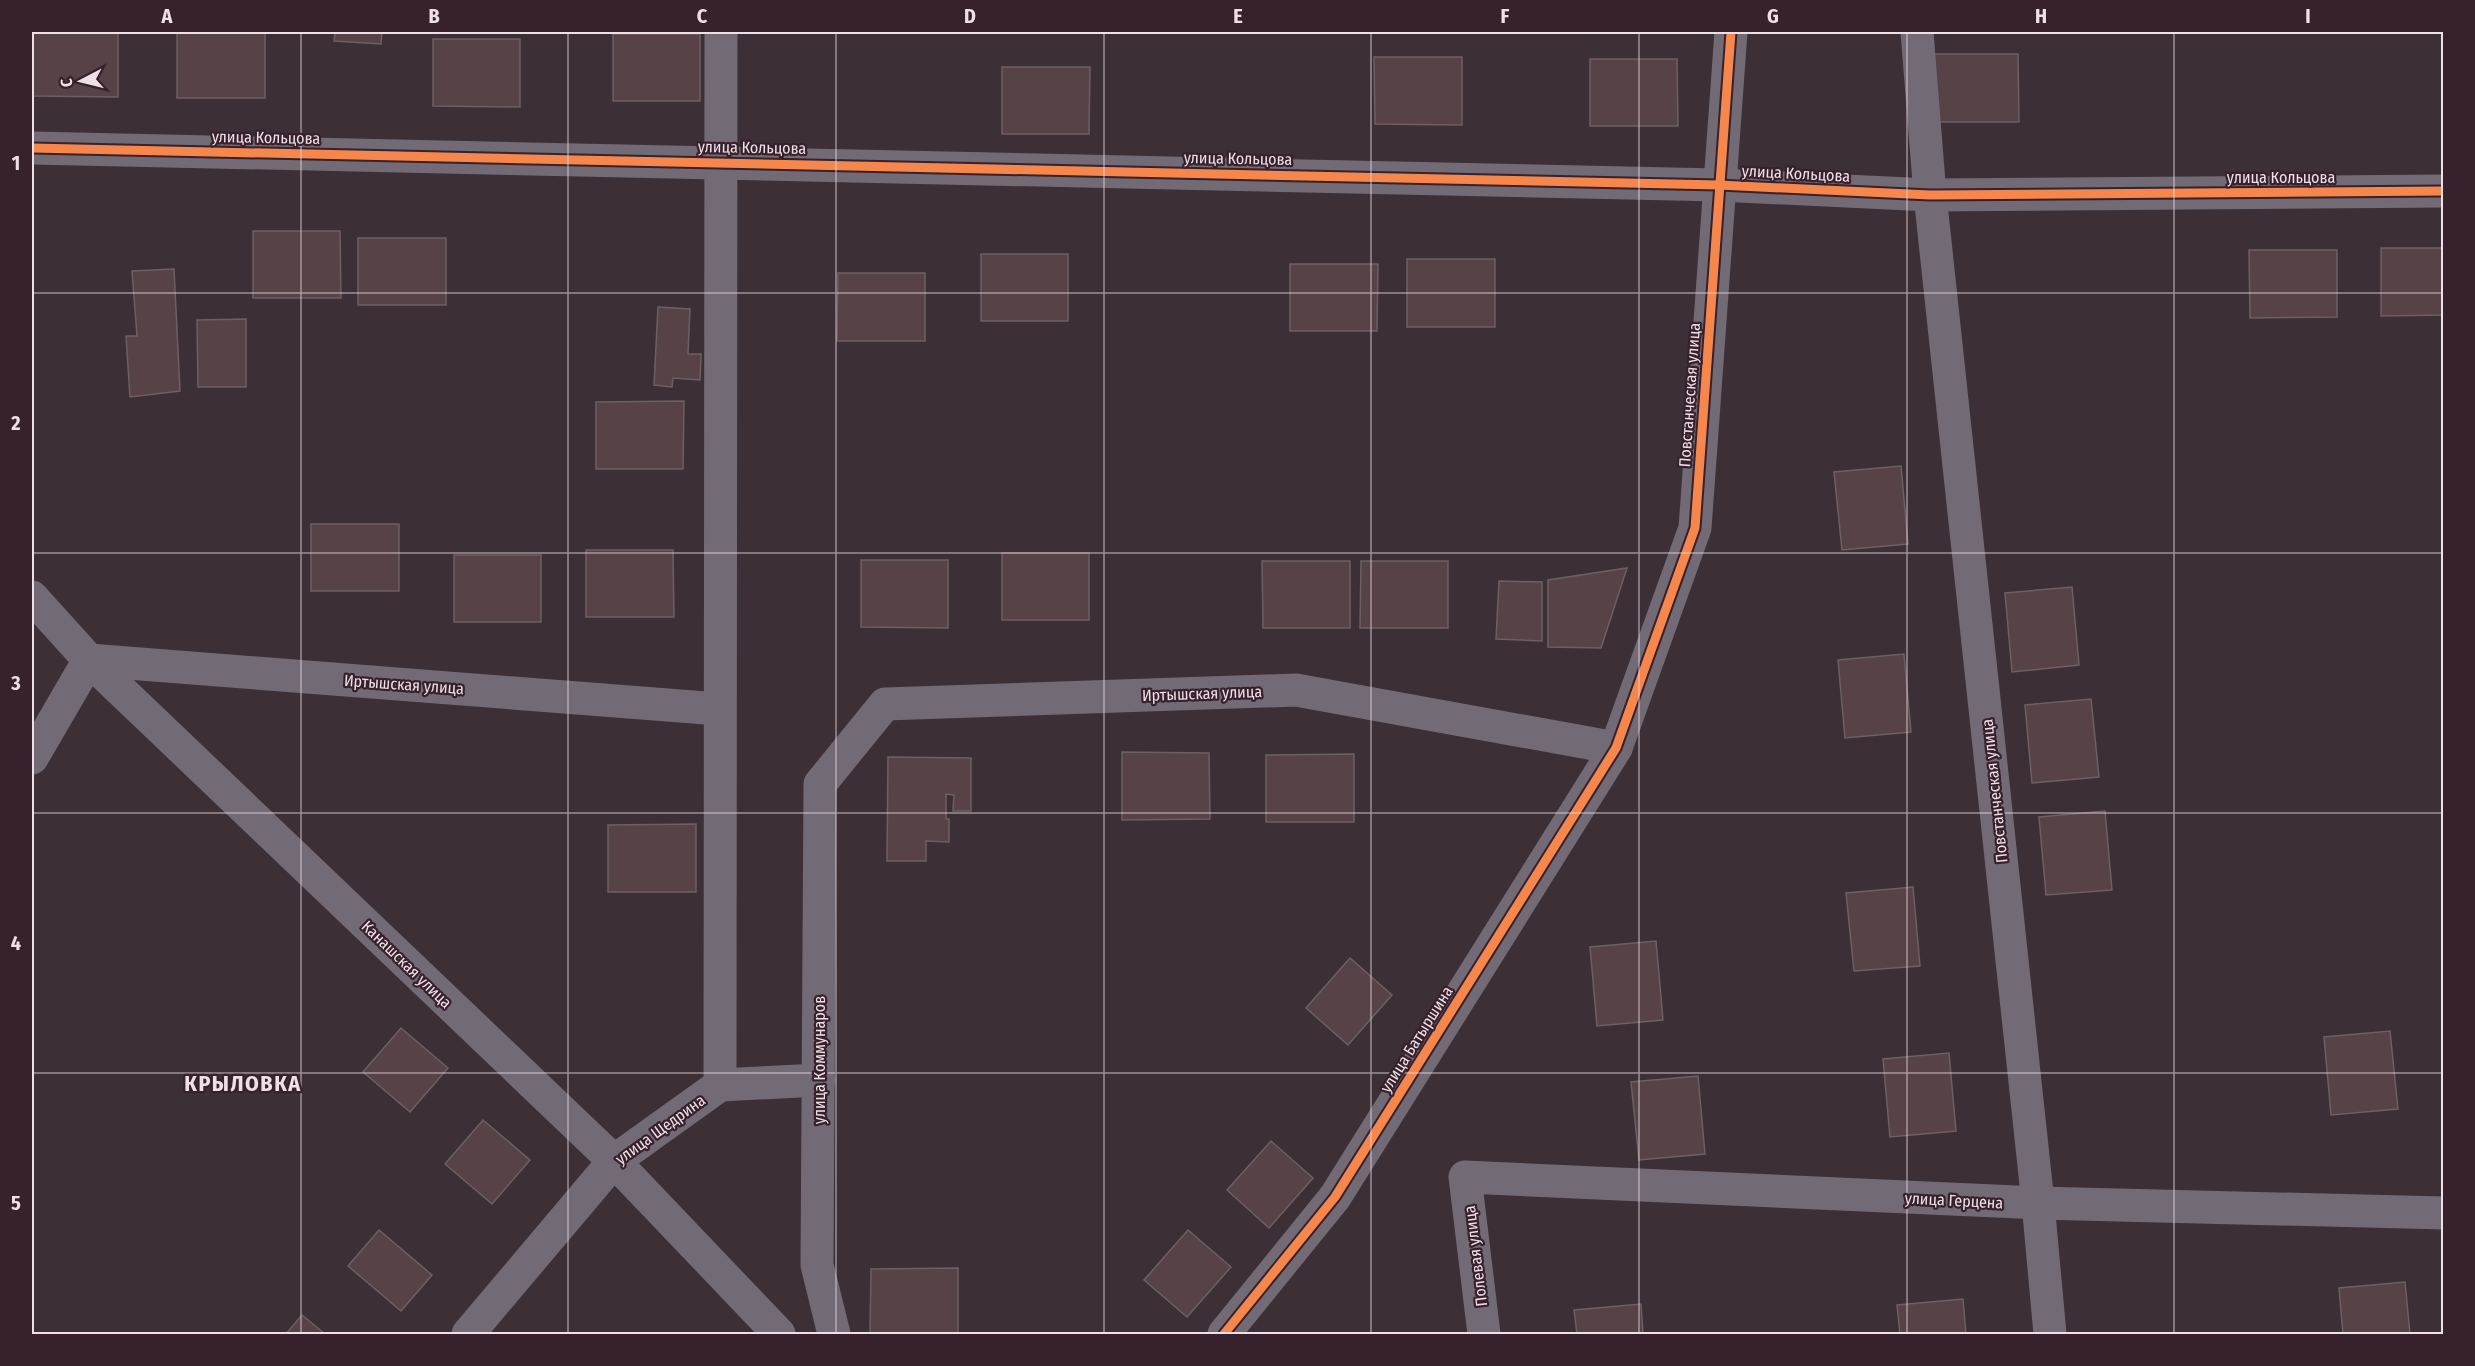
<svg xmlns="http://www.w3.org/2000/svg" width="2475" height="1366" viewBox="0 0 2475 1366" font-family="'Fira Sans Condensed',sans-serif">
<rect width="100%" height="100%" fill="#3c2f36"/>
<g fill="#574247" stroke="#6c6063" stroke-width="1.5">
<polygon points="32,32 118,32 118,97 32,96"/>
<rect x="177" y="32" width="88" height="66"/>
<polygon points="335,32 382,32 381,44 334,41"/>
<rect x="613" y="34" width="87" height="67"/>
<polygon points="433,39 520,39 520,107 433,106"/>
<polygon points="1931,54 2018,54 2019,122 1931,122"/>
<polygon points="1374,57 1462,57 1462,125 1375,124"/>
<polygon points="1590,59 1677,59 1678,126 1590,126"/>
<polygon points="1002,67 1090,67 1089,134 1002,134"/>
<polygon points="253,231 340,231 341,298 253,298"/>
<rect x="358" y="238" width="88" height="67"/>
<polygon points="2381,248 2444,248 2444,315 2381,316"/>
<polygon points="2249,250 2337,250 2337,317 2250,318"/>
<rect x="981" y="254" width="87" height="67"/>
<rect x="1407" y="259" width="88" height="68"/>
<polygon points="1290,264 1378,264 1377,331 1290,331"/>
<polygon points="174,269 180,391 130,397 126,336 137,336 132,271"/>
<polygon points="838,273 925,273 925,341 837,341"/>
<polygon points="658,307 690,309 688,354 701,354 700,380 673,378 672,387 654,385"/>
<polygon points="246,319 246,387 198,387 197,320"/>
<polygon points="684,401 683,469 596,469 596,402"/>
<polygon points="1901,466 1908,544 1842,550 1834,472"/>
<rect x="311" y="524" width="88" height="67"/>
<polygon points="586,550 673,550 674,617 586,617"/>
<rect x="1002" y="553" width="87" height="67"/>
<rect x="454" y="555" width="87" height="67"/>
<polygon points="861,560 948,560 948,628 861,627"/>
<polygon points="1262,561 1350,561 1350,628 1263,628"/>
<polygon points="1361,561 1448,561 1448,628 1360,628"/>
<polygon points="1627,568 1601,648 1548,647 1548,580"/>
<polygon points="1499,581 1542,582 1542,641 1496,639"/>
<polygon points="2072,587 2079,665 2012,672 2005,593"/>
<polygon points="1904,654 1911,732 1845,738 1838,660"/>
<polygon points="2091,699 2099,777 2032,783 2025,705"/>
<polygon points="1122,752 1209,753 1210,819 1122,820"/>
<polygon points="1354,754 1354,822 1266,822 1266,755"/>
<polygon points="888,757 971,758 971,811 953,811 954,795 946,794 946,819 949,819 949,842 926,841 926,861 887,861"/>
<polygon points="2105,811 2112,890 2046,895 2039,817"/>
<polygon points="696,824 696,892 608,892 608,825"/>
<polygon points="1913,887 1920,966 1854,971 1846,893"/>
<polygon points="1656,941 1663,1020 1597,1026 1590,947"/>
<polygon points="1350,958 1392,995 1348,1045 1306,1008"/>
<polygon points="401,1028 448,1068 410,1112 363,1072"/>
<polygon points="2390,1031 2398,1109 2331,1115 2324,1037"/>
<polygon points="1949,1053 1956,1131 1890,1137 1883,1059"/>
<polygon points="1698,1076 1705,1154 1639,1160 1631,1082"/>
<polygon points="483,1120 530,1160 492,1204 445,1164"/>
<polygon points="1271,1141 1313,1178 1269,1228 1227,1190"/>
<polygon points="379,1230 432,1275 401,1311 348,1266"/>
<polygon points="1188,1230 1231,1267 1187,1317 1144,1280"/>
<polygon points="958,1268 958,1334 870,1334 871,1269"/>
<polygon points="2405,1282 2410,1334 2343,1334 2339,1288"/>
<polygon points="1963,1299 1966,1334 1900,1334 1897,1305"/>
<polygon points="1641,1304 1643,1334 1577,1334 1574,1310"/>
<polygon points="302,1315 325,1334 286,1334"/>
</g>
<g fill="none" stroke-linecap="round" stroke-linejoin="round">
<g stroke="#726a74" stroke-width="33">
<polyline points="1917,32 1930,195 2038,1203 2050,1334"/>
<polyline points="32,148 1719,185 1930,195 2444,191"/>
<polyline points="32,597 89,660 614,1161 779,1334"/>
<polyline points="32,758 89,660 719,709"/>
<polyline points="720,1085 721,32"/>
<polyline points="468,1334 614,1161 720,1085 819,1080"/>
<polyline points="834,1334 817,1265 820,784 885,704 1296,690 1616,748"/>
<polyline points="1224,1334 1335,1197 1616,748 1695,528 1731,32"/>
<polyline points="1484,1334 1465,1177 2038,1203 2444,1213"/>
</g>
<g stroke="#36212c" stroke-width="13">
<g id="cycleway">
<polyline points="32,148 1719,185 1930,195 2444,191"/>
<polyline points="1224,1334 1335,1197 1616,748 1695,528 1731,32"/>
</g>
</g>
<use href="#cycleway" stroke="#f5874c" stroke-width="9"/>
</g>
<path fill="none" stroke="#efe0e8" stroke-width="1.5" stroke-opacity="0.55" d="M301 32V1334M568 32V1334M836 32V1334M1104 32V1334M1371 32V1334M1639 32V1334M1907 32V1334M2174 32V1334M32 293H2444M32 553H2444M32 813H2444M32 1073H2444"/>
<g text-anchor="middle" stroke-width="4.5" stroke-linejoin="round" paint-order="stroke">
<g font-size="16" fill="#efe0e8" stroke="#36212c">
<text transform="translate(266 137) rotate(1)" y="6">улица Кольцова</text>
<text transform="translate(752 147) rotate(1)" y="6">улица Кольцова</text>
<text transform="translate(1238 158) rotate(1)" y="6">улица Кольцова</text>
<text transform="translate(1796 173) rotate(3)" y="6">улица Кольцова</text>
<text x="2281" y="183">улица Кольцова</text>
<text transform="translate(1689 395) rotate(-86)" y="6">Повстанческая улица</text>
<text transform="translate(404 684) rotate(4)" y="6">Иртышская улица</text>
<text transform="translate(1202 693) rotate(-2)" y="6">Иртышская улица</text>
<text transform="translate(1994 791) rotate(-96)" y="6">Повстанческая улица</text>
<text transform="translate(407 964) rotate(44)" y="6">Канашская улица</text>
<text transform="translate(1416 1039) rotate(-58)" y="6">улица Батыршина</text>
<text transform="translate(819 1060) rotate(-90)" y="6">улица Коммунаров</text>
<text transform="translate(660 1129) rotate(-36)" y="6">улица Щедрина</text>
<text transform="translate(1954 1200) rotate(3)" y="6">улица Герцена</text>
<text transform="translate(1475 1256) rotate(-97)" y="6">Полевая улица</text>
</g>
<g font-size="22" font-weight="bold" letter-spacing="1.5" fill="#efe0e8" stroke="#36212c">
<text x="243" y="1091">КРЫЛОВКА</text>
</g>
</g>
<rect width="2475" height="1366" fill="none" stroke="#36212c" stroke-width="66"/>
<g transform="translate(81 81) rotate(263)" stroke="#36212c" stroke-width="4.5" paint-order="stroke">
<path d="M0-4.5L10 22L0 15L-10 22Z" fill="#efe0e8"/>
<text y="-9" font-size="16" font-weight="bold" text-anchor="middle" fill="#efe0e8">С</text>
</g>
<rect x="33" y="33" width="2409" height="1300" fill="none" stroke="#efe0e8" stroke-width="2"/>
<g font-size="20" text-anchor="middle" font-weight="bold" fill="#efe0e8">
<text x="167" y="23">A</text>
<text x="434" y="23">B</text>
<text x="702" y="23">C</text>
<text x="970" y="23">D</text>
<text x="1238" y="23">E</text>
<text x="1505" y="23">F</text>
<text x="1773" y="23">G</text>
<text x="2041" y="23">H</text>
<text x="2308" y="23">I</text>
<text x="16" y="170">1</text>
<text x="16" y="430">2</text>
<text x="16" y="690">3</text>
<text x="16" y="950">4</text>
<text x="16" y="1210">5</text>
</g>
</svg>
